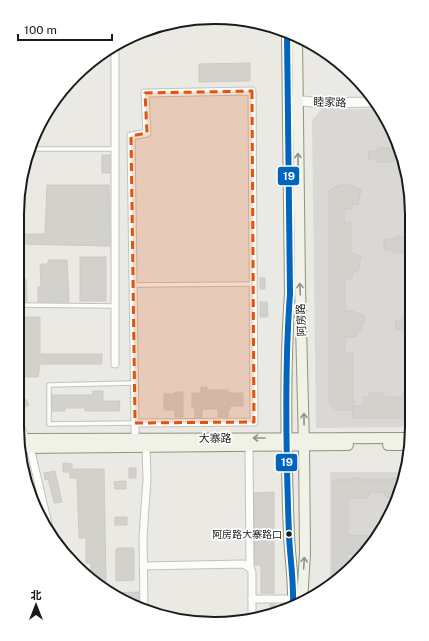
<svg xmlns="http://www.w3.org/2000/svg" width="429" height="641" viewBox="0 0 429 641" font-family="'Public Sans','Noto Sans SC',sans-serif">
<rect width="100%" height="100%" fill="#eae9e3"/>
<g fill="#d9d8d5">
<polygon points="322,109 378,109 392,127 412,202 410,427 316,428 312,120"/>
<polygon points="330,472 404,472 392,514 363,557 330,584"/>
</g>
<g fill="#d2d1cc" stroke="#cdcac4">
<polygon points="250,63 250,81 199,82 199,64"/>
<polygon points="378,148 393,148 393,152 398,152 400,159 394,159 394,162 377,162 377,159 369,159 368,151 378,151"/>
<rect x="102" y="155" width="8" height="18"/>
<polygon points="47,185 109,185 110,246 18,244 18,234 45,234"/>
<polygon points="340,185 350,185 350,186 356,186 356,189 361,189 358,205 352,204 352,209 344,209 344,222 351,223 351,253 361,256 358,272 353,271 351,279 345,279 345,311 354,311 354,313 360,313 360,315 365,315 365,321 362,321 362,331 357,331 357,337 345,337 345,353 353,353 353,410 336,410 329,403 329,191 330,189 335,189 335,186 340,186"/>
<polygon points="398,236 411,238 411,250 410,250 410,253 393,253 393,250 384,249 384,239 398,238"/>
<rect x="80" y="257" width="26" height="44"/>
<polygon points="49,260 67,260 69,302 38,302 38,287 41,287 40,266 41,264 47,264"/>
<rect x="260" y="278" width="5" height="11"/>
<polygon points="19,279 26,279 27,302 19,302"/>
<polygon points="260,302 267,302 268,317 260,317"/>
<polygon points="19,317 40,317 40,354 102,354 102,364 40,364 38,377 17,377"/>
<polygon points="403,317 411,317 411,331 395,329 396,320 403,320"/>
<polygon points="201,387 207,387 207,390 228,390 228,393 243,393 243,406 230,406 230,410 228,410 228,417 218,417 218,409 202,409 202,417 195,418 195,408 192,408 192,393 201,393"/>
<polygon points="93,391 103,391 103,401 120,401 119,411 85,411 85,408 65,408 65,411 52,411 52,395 93,395"/>
<polygon points="175,392 183,392 183,417 175,417 175,410 164,410 164,394 175,394"/>
<polygon points="369,393 384,393 384,397 403,397 403,393 411,393 410,418 353,418 353,406 364,406 364,397 369,398"/>
<polygon points="26,399 29,405 17,410 17,403"/>
<polygon points="63,463 72,464 72,469 104,469 106,582 93,582 91,579 91,563 86,563 86,538 79,538 77,478 70,478 70,472 63,472"/>
<rect x="129" y="468" width="7" height="10"/>
<polygon points="55,471 62,502 54,503 48,479 45,480 44,473"/>
<polygon points="352,478 359,478 359,480 392,480 392,478 402,479 395,498 386,497 384,492 370,492 368,498 348,498 348,535 377,536 370,546 362,546 360,554 347,554 347,570 333,581 333,480 352,480"/>
<polygon points="126,481 126,489 115,489 114,482"/>
<polygon points="274,492 274,593 261,593 261,565 255,565 254,493"/>
<rect x="115" y="517" width="12" height="8"/>
<polygon points="117,548 134,548 134,580 116,581 116,550"/>
<polygon points="139,592 139,609 111,593"/>
<polygon points="270,604 275,604 275,610 277,611 260,618 260,611 270,611"/>
</g>
<g fill="none" stroke-linecap="round" stroke-linejoin="round">
<g stroke="#c2c2bf" stroke-width="5.5">
<g id="service">
<polyline points="31,149 115,149"/>
<polyline points="133,285 253,284"/>
<polyline points="18,305 115,306"/>
<polyline points="134,383 49,385 49,424 135,423"/>
</g>
</g>
<g stroke="#c2c2bf" stroke-width="9">
<g id="minor">
<polyline points="115,47 115,364"/>
<polyline points="17,420 30,447 51,537"/>
<polyline points="135,423 254,422 252,91 145,93 147,133 131,136 135,423 135,439"/>
<polyline points="249,446 250,568"/>
<polyline points="143,566 244,564 250,568 252,572 252,620"/>
<polyline points="252,599 293,599"/>
<polyline points="144,610 143,537 147,479 146,447"/>
</g>
</g>
<g stroke="#c2c2bf" stroke-width="11">
<polyline id="tertiary" points="292,100 323,103 373,102"/>
</g>
<g stroke="#8f947b" stroke-width="12">
<g id="secondary">
<path d="M287 33 290 294C284 372 286 456 289 535 290 558 294 582 293 605"/>
<polyline points="297,38 300,285 304,445 305,553 302,602"/>
<polyline points="19,439 410,438"/>
<polyline points="388,445 410,445"/>
<polyline points="21,448 348,445"/>
</g>
</g>
<use href="#service" stroke="#fcfcfb" stroke-width="3.5"/>
<use href="#minor" stroke="#fcfcfb" stroke-width="7"/>
<use href="#tertiary" stroke="#fcfcfb" stroke-width="9"/>
<use href="#secondary" stroke="#f0f2e8" stroke-width="10"/>
<g stroke="#fff" stroke-width="9">
<path id="bus-1" d="M287 33 290 294C284 372 286 456 289 535 290 558 294 582 293 605"/>
</g>
<use href="#bus-1" stroke="#0065bd" stroke-width="6"/>
</g>
<defs><path id="oneway-shaft" d="M-6 0H5M1.5-3L5.5 0L1.5 3" fill="none" stroke-width="1.6" stroke-linecap="round" stroke-linejoin="round"/></defs>
<g stroke="#90918c">
<use href="#oneway-shaft" transform="translate(298 159) rotate(-91)"/>
<use href="#oneway-shaft" transform="translate(300 289) rotate(-93)"/>
<use href="#oneway-shaft" transform="translate(304 419) rotate(-91)"/>
<use href="#oneway-shaft" transform="translate(259 438) rotate(180)"/>
<use href="#oneway-shaft" transform="translate(304 563) rotate(-86)"/>
</g>
<path fill="#de560d" fill-opacity="0.2" stroke="#de560d" stroke-width="3" stroke-dasharray="8 5" stroke-linejoin="round" d="M252 91 254 422 135 423 131 136 147 133 145 93Z"/>
<circle fill="#1b1b1b" stroke="#fff" stroke-width="1.5" cx="289" cy="534" r="3.5"/>
<g text-anchor="middle" stroke-width="3.5" stroke-linejoin="round" paint-order="stroke">
<g font-size="10" fill="#1b1b1b" stroke="#fff" text-anchor="end">
<text x="282" y="538">阿房路大寨路口</text>
</g>
<g font-size="11" fill="#1b1b1b" stroke="#fff">
<text transform="translate(330 102) rotate(2)" y="4">睦家路</text>
<text transform="translate(301 320) rotate(-93)" y="4">阿房路</text>
<text x="215" y="442">大寨路</text>
</g>
</g>
<path d="M0 0H429V641H0ZM214 24H215A190 190 0 0 1 405 214V427A190 190 0 0 1 215 617H214A190 190 0 0 1 24 427V214A190 190 0 0 1 214 24Z" fill="#fff" fill-rule="evenodd"/>
<path fill="none" stroke="#1b1b1b" stroke-width="2" d="M214 24H215A190 190 0 0 1 405 214V427A190 190 0 0 1 215 617H214A190 190 0 0 1 24 427V214A190 190 0 0 1 214 24Z"/>
<g stroke="#fff" stroke-width="1.5">
<rect x="277" y="166" width="23" height="20" rx="4" fill="#0065bd"/>
<rect x="275" y="453" width="23" height="19" rx="4" fill="#0065bd"/>
</g>
<g font-size="11" text-anchor="middle" font-weight="bold" fill="#fff">
<text x="289" y="180">19</text>
<text x="287" y="466">19</text>
</g>
<g transform="translate(36 605)" stroke="#ffffff" stroke-width="3" paint-order="stroke">
<path d="M0-3L7 15L0 10L-7 15Z" fill="#1b1b1b"/>
<text y="-6" font-size="11" font-weight="bold" text-anchor="middle" fill="#1b1b1b">北</text>
</g>
<path d="M18 34v6h94v-6" fill="none" stroke="#1b1b1b" stroke-width="2"/>
<text x="24" y="34" font-size="12" fill="#1b1b1b" stroke="#ffffff" stroke-width="3" paint-order="stroke">100 m</text>
</svg>
